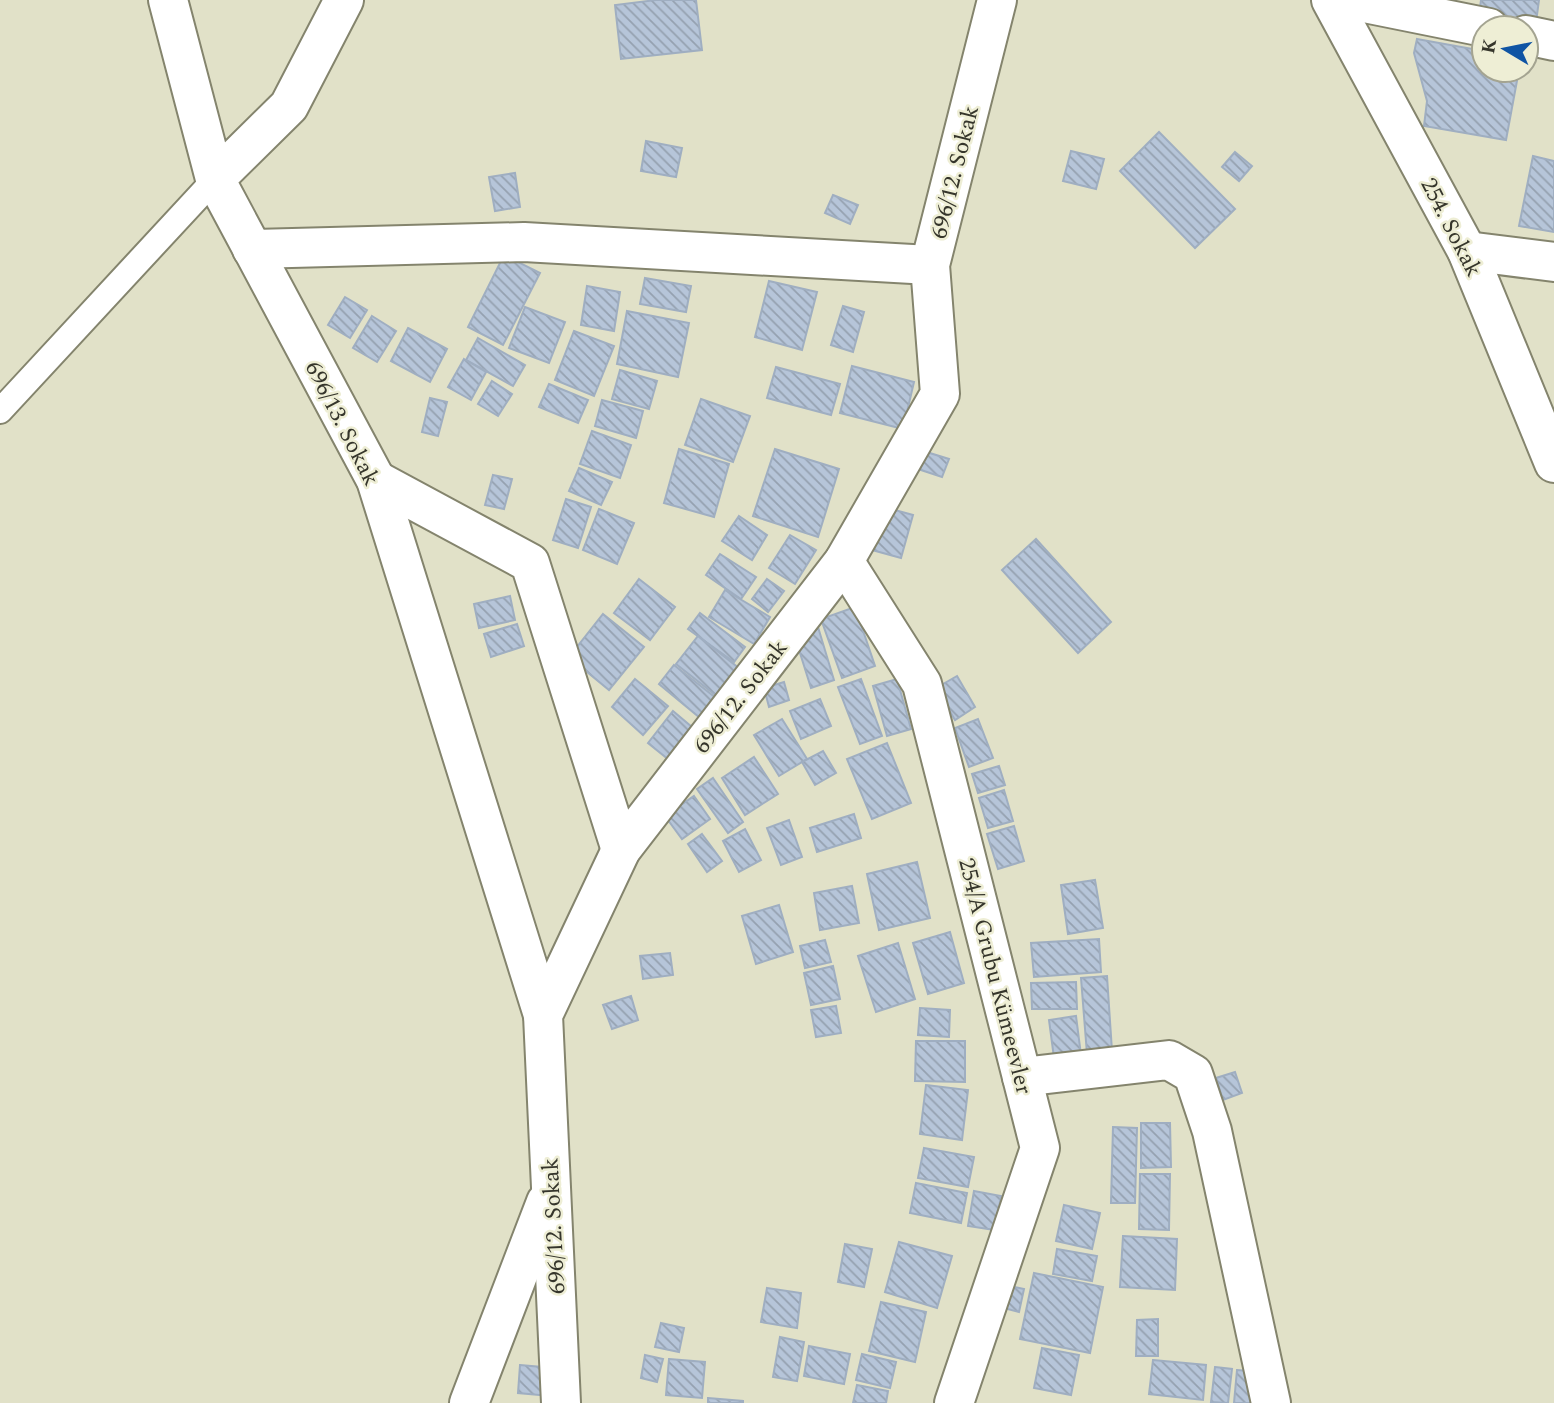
<svg xmlns="http://www.w3.org/2000/svg" width="1554" height="1403" viewBox="0 0 1554 1403" font-family="Spectral,serif">
<defs>
<pattern id="building-back-hatch" width="6" height="6" patternUnits="userSpaceOnUse" patternTransform="scale(1.75)"><rect width="6" height="6" fill="#b6c5d9"/><path d="M-1 5l2 2M0 0l6 6M5-1l2 2" fill="none" stroke="#95a1b0"/></pattern>
</defs>
<rect width="100%" height="100%" fill="#e1e1c8"/>
<g fill="url(#building-back-hatch)" stroke="#9faec1" stroke-width="2">
<polygon points="656,0 696,0 702,50 621,59 615,5"/>
<polygon points="1481,0 1539,0 1535,30 1478,23"/>
<polygon points="1417,39 1484,51 1484,70 1519,70 1506,140 1424,126 1427,101 1414,53"/>
<polygon points="1159,132 1235,209 1195,248 1120,171"/>
<polygon points="646,141 682,148 676,177 641,171"/>
<polygon points="1071,151 1104,159 1096,189 1063,181"/>
<polygon points="1235,152 1252,166 1239,181 1222,167"/>
<polygon points="1533,156 1554,161 1554,232 1519,226"/>
<polygon points="515,173 520,207 495,211 489,177"/>
<polygon points="833,195 858,205 850,224 825,213"/>
<polygon points="504,255 540,273 503,345 468,327"/>
<polygon points="645,278 691,286 686,312 640,304"/>
<polygon points="769,281 817,292 802,350 755,337"/>
<polygon points="587,286 620,292 614,331 581,325"/>
<polygon points="345,297 367,310 350,338 328,325"/>
<polygon points="843,306 864,312 853,352 831,345"/>
<polygon points="525,307 565,322 549,363 509,348"/>
<polygon points="627,311 689,323 678,377 617,364"/>
<polygon points="372,316 396,331 377,362 353,348"/>
<polygon points="408,328 447,349 430,382 391,361"/>
<polygon points="574,331 614,346 594,396 555,380"/>
<polygon points="478,338 525,365 513,386 466,360"/>
<polygon points="464,359 486,372 471,400 448,387"/>
<polygon points="852,366 914,382 903,429 840,413"/>
<polygon points="776,367 840,384 831,415 767,398"/>
<polygon points="620,370 657,381 649,409 612,399"/>
<polygon points="492,381 512,394 498,416 478,404"/>
<polygon points="549,384 588,400 578,423 539,407"/>
<polygon points="430,398 447,402 438,436 422,432"/>
<polygon points="701,399 750,416 733,462 685,445"/>
<polygon points="602,400 643,411 636,438 595,426"/>
<polygon points="592,431 631,445 620,478 580,464"/>
<polygon points="679,449 729,464 714,517 664,503"/>
<polygon points="775,449 839,469 818,537 753,516"/>
<polygon points="920,450 949,459 942,477 915,468"/>
<polygon points="579,468 612,482 601,505 569,491"/>
<polygon points="493,475 512,479 504,509 485,505"/>
<polygon points="566,499 591,507 578,548 553,540"/>
<polygon points="884,507 913,515 901,558 872,550"/>
<polygon points="599,509 634,523 617,564 583,550"/>
<polygon points="739,516 767,535 752,560 722,541"/>
<polygon points="790,535 816,550 795,584 769,568"/>
<polygon points="1036,539 1111,622 1078,653 1002,570"/>
<polygon points="720,554 756,577 741,599 706,575"/>
<polygon points="639,579 675,607 650,640 614,613"/>
<polygon points="767,579 784,591 768,612 752,599"/>
<polygon points="725,590 770,617 754,644 709,617"/>
<polygon points="510,596 515,620 479,628 474,604"/>
<polygon points="855,607 875,666 842,678 821,619"/>
<polygon points="700,613 745,647 734,662 688,629"/>
<polygon points="603,614 644,647 609,690 569,657"/>
<polygon points="517,624 524,646 491,657 484,634"/>
<polygon points="818,627 834,680 811,688 794,634"/>
<polygon points="698,636 740,669 718,697 676,664"/>
<polygon points="674,665 721,702 705,722 659,684"/>
<polygon points="957,676 975,707 955,720 936,688"/>
<polygon points="635,679 668,706 643,735 612,707"/>
<polygon points="861,679 882,736 860,744 838,687"/>
<polygon points="897,679 911,729 887,736 873,686"/>
<polygon points="784,682 789,700 769,707 764,688"/>
<polygon points="820,699 831,726 801,739 790,711"/>
<polygon points="673,711 699,733 674,764 648,743"/>
<polygon points="782,719 807,759 779,776 754,735"/>
<polygon points="978,719 993,758 969,767 955,728"/>
<polygon points="887,743 911,803 872,819 847,759"/>
<polygon points="823,751 836,773 815,785 802,762"/>
<polygon points="754,757 778,794 745,815 722,778"/>
<polygon points="999,766 1005,785 978,793 972,774"/>
<polygon points="713,778 743,822 728,833 697,789"/>
<polygon points="1004,790 1013,821 988,828 979,798"/>
<polygon points="694,796 710,819 682,839 665,816"/>
<polygon points="854,814 861,838 817,852 810,828"/>
<polygon points="789,820 802,857 781,865 767,828"/>
<polygon points="1014,826 1024,861 998,869 987,834"/>
<polygon points="745,829 761,860 739,872 723,841"/>
<polygon points="702,834 722,861 707,872 688,844"/>
<polygon points="917,862 930,918 879,930 867,874"/>
<polygon points="1095,880 1103,928 1068,934 1061,885"/>
<polygon points="852,886 859,923 820,930 814,893"/>
<polygon points="779,905 793,952 756,964 742,916"/>
<polygon points="950,932 964,983 928,994 913,943"/>
<polygon points="1099,939 1101,972 1034,977 1031,943"/>
<polygon points="825,940 831,962 805,968 800,946"/>
<polygon points="898,943 915,999 876,1012 858,956"/>
<polygon points="670,953 673,975 643,979 640,956"/>
<polygon points="833,966 840,999 811,1005 804,973"/>
<polygon points="1107,976 1112,1051 1087,1054 1081,978"/>
<polygon points="1076,982 1077,1009 1032,1009 1031,983"/>
<polygon points="631,996 638,1020 612,1029 603,1005"/>
<polygon points="836,1006 841,1033 816,1037 811,1010"/>
<polygon points="920,1008 950,1010 949,1037 918,1035"/>
<polygon points="1076,1016 1081,1055 1054,1058 1049,1020"/>
<polygon points="916,1041 965,1041 965,1082 915,1081"/>
<polygon points="1235,1072 1242,1093 1223,1100 1216,1078"/>
<polygon points="926,1085 968,1090 962,1140 920,1134"/>
<polygon points="1141,1123 1170,1123 1171,1167 1141,1168"/>
<polygon points="1113,1127 1137,1128 1135,1203 1111,1203"/>
<polygon points="924,1148 974,1157 968,1187 918,1178"/>
<polygon points="1140,1174 1170,1174 1169,1230 1139,1229"/>
<polygon points="916,1183 967,1193 961,1223 910,1213"/>
<polygon points="974,1191 1001,1196 995,1230 968,1226"/>
<polygon points="1064,1205 1100,1213 1092,1249 1056,1241"/>
<polygon points="1123,1236 1177,1239 1175,1290 1120,1287"/>
<polygon points="899,1242 952,1256 937,1308 885,1292"/>
<polygon points="845,1244 872,1249 864,1287 838,1282"/>
<polygon points="1057,1249 1097,1256 1092,1281 1053,1274"/>
<polygon points="1034,1273 1103,1287 1090,1353 1020,1339"/>
<polygon points="1005,1285 1024,1289 1019,1312 1000,1307"/>
<polygon points="767,1288 801,1293 797,1328 761,1322"/>
<polygon points="881,1302 926,1312 915,1362 869,1351"/>
<polygon points="1158,1319 1158,1356 1136,1356 1137,1320"/>
<polygon points="661,1323 684,1328 679,1352 655,1347"/>
<polygon points="780,1337 804,1342 797,1381 773,1377"/>
<polygon points="809,1346 850,1354 844,1384 804,1376"/>
<polygon points="1042,1348 1079,1355 1071,1395 1034,1388"/>
<polygon points="862,1354 896,1362 890,1388 856,1380"/>
<polygon points="645,1355 663,1359 657,1382 641,1378"/>
<polygon points="669,1359 705,1362 702,1398 666,1395"/>
<polygon points="1153,1360 1206,1365 1203,1400 1149,1394"/>
<polygon points="520,1365 553,1368 550,1396 518,1393"/>
<polygon points="1215,1367 1232,1369 1228,1403 1211,1402"/>
<polygon points="1237,1370 1260,1372 1258,1403 1234,1403"/>
<polygon points="857,1385 888,1391 886,1403 853,1403"/>
<polygon points="708,1398 743,1401 743,1403 708,1403"/>
</g>
<g fill="none" stroke-linecap="round" stroke-linejoin="round">
<g stroke="#84846d" stroke-width="28">
<polyline id="service" points="0,411 215,179"/>
</g>
<g stroke="#84846d" stroke-width="42">
<g id="minor">
<polyline points="168,0 215,179"/>
<polyline points="344,0 289,106 215,179 376,480 543,1015"/>
<polyline points="1350,0 1489,28"/>
<polyline points="1526,35 1554,41"/>
<polyline points="252,249 524,242 930,265"/>
<polyline points="1467,251 1554,262"/>
<polyline points="376,480 530,563 621,850"/>
<polyline points="844,561 922,684 1040,1148 954,1403"/>
<polyline points="1022,1077 1169,1060 1193,1074 1212,1131 1271,1403"/>
<polyline points="469,1403 546,1202"/>
<polyline points="561,1403 543,1015 621,850 844,561 940,394 930,265 997,0"/>
</g>
</g>
<g stroke="#84846d" stroke-width="42">
<polyline id="tertiary" points="1331,0 1467,251 1554,463"/>
</g>
<use href="#service" stroke="#fff" stroke-width="24"/>
<use href="#minor" stroke="#fff" stroke-width="38"/>
<use href="#tertiary" stroke="#fff" stroke-width="38"/>
</g>
<g text-anchor="middle" stroke-width="5" stroke-linejoin="round" paint-order="stroke">
<g font-size="23" fill="#35352b" stroke="#eeeed5">
<text transform="translate(954 172) rotate(-76)" y="8">696/12. Sokak</text>
<text transform="translate(1452 227) rotate(63)" y="8">254. Sokak</text>
<text transform="translate(343 423) rotate(63)" y="8">696/13. Sokak</text>
<text transform="translate(740 696) rotate(-52)" y="8">696/12. Sokak</text>
<text transform="translate(996 976) rotate(76)" y="8">254/A Grubu Kümeevler</text>
<text transform="translate(553 1226) rotate(-93)" y="8">696/12. Sokak</text>
</g>
</g>
<g transform="translate(1505 49) rotate(280)"><circle r="33" fill="#eeeed5" stroke="#a4a491" stroke-width="2"/>
<path d="M0-5L12 26L0 18L-12 26Z" fill="#0f54a4"/>
<text y="-10" font-size="19" font-weight="bold" text-anchor="middle" fill="#35352b">K</text>
</g>
</svg>
